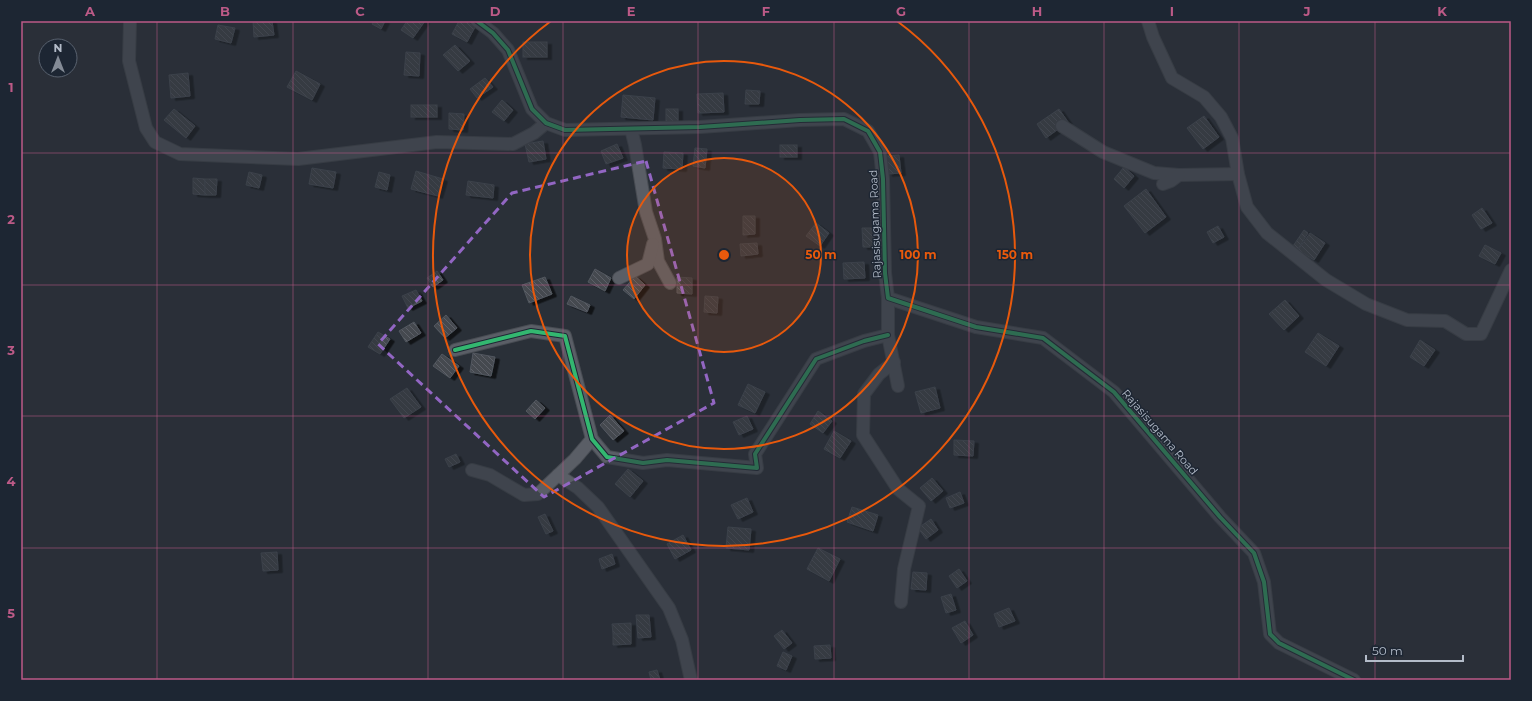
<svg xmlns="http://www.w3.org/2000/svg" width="1532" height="701" viewBox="0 0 1532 701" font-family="Montserrat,sans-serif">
<defs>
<pattern id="building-back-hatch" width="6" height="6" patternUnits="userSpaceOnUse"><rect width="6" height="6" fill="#444950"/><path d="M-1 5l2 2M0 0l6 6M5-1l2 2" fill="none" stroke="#5d6168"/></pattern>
<filter id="shadow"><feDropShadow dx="4.5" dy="2.5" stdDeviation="0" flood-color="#0009"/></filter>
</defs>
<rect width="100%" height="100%" fill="#2a3038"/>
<g fill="url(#building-back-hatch)" stroke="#52575f" filter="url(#shadow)">
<polygon points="253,21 272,21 274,35 254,37"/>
<polygon points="374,21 385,21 381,29 372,24"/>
<polygon points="407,21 425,21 413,38 401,30"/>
<polygon points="459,21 465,21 475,27 467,42 452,34"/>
<polygon points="218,25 235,28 231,43 215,39"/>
<rect x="523" y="42" width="24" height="15"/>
<polygon points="455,45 470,61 458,71 443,55"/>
<polygon points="406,52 420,53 419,76 404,75"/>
<polygon points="296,71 320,84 312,100 287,87"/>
<polygon points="188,73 190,96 171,98 169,75"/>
<polygon points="485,78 493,87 477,98 470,89"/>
<polygon points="746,90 760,91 759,104 745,104"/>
<polygon points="723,93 724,112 698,113 697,94"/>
<polygon points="623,95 655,98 653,120 621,117"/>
<polygon points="502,100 513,110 504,121 492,112"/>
<rect x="411" y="105" width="26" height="12"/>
<polygon points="174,109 195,126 186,138 164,120"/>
<rect x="666" y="109" width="12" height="13"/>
<polygon points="1059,109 1068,122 1046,138 1037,124"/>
<polygon points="449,113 464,114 463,130 449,129"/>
<polygon points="1204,116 1219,137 1203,149 1187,128"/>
<polygon points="543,141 546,159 529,162 525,144"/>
<polygon points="617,144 623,158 606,164 601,151"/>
<rect x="780" y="145" width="17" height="12"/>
<polygon points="695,148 707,149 705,168 693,166"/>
<polygon points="664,152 683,153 682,169 663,168"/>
<polygon points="899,155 901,173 888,174 886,156"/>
<polygon points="1124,167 1134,176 1124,188 1114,179"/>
<polygon points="312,168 336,172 333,188 309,184"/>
<polygon points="416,171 443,179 438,196 411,189"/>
<polygon points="249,172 262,175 259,188 246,185"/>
<polygon points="379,172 390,175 387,190 375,187"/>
<polygon points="193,178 205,179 205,195 193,194"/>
<polygon points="205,179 217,179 216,195 205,195"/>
<polygon points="468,181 494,185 493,198 466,195"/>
<polygon points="1146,189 1166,217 1145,233 1124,206"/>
<polygon points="1482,208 1492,223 1481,229 1472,215"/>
<polygon points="743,216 755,216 755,234 743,235"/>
<polygon points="816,223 829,233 820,246 806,236"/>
<polygon points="1218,226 1224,237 1213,243 1207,232"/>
<polygon points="862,228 873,228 875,247 863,247"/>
<polygon points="1304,230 1308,233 1298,249 1293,246"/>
<polygon points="1310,233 1325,243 1314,260 1298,250"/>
<polygon points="757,243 758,254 741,256 740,244"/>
<polygon points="1485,245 1501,253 1495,264 1479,256"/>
<polygon points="864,262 865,278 844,279 843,263"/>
<polygon points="595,269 611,278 605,291 588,282"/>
<polygon points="437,271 443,280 433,287 427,278"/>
<polygon points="635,276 645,285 634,299 623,290"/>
<polygon points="545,277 552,294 529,303 522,285"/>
<polygon points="677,277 692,278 692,294 677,293"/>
<polygon points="416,290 422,301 408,308 402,296"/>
<polygon points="571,296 590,305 587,312 567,304"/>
<polygon points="705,296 718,297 717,313 704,312"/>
<polygon points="1285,300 1299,316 1284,330 1269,314"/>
<polygon points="446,315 457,328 445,338 434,326"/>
<polygon points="414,322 421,333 406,342 399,331"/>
<polygon points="378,332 390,339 380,354 368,347"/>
<polygon points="1318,333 1339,346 1326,366 1305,352"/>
<polygon points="1420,340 1435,350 1424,366 1410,357"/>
<polygon points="473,353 495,357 491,376 470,372"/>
<polygon points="442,354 459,366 450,378 433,366"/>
<polygon points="748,384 765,392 755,413 738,405"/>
<polygon points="935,387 940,408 921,413 915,392"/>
<polygon points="407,388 421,407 404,418 390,399"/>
<polygon points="536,400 545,408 535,419 526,411"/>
<polygon points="818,411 832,421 823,433 810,424"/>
<polygon points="610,415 624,431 613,440 600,425"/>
<polygon points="747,416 753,429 739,435 733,422"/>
<polygon points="834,431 851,441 840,458 824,449"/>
<polygon points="954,440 974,441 973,456 954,455"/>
<polygon points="456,454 460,462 449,467 445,459"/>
<polygon points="628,469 643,481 630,497 615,484"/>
<polygon points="932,478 943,491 931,501 920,488"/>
<polygon points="960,492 964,503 950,508 946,498"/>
<polygon points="747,498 753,512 738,519 731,505"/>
<polygon points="852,507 878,515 873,531 847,522"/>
<polygon points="545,514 553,531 546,534 538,517"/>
<polygon points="931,519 938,530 926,539 918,528"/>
<polygon points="728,527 751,529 749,550 726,548"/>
<polygon points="683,535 691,550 675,559 667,544"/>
<polygon points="818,548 840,559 829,581 807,569"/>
<polygon points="277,552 278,570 263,571 261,553"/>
<polygon points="612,554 615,564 602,569 599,559"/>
<polygon points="959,569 967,581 957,588 949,576"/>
<polygon points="913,572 927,573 926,590 911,589"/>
<polygon points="951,594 956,610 946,613 941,597"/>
<polygon points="1009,608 1015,621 999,627 994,614"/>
<polygon points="636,615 649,615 651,637 638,638"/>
<polygon points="965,621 973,635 961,643 952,628"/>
<polygon points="631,623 631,634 613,634 612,624"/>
<polygon points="782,630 792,643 784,649 774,636"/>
<polygon points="613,634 631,634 631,644 613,645"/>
<polygon points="830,645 831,658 815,659 814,646"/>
<polygon points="783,652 792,656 786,670 777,666"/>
<polygon points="657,670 660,680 651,680 649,672"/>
</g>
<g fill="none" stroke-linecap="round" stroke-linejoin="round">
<g stroke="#484c53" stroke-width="14">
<g id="minor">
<polyline points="130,21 129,61 146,128 155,142 180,154 298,159 437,142 513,144 534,133 546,123"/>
<polyline points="477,21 493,33 508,50 532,109 546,123 565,130 700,127 800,120 844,119 868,131 880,152 883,179 885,273 888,298 976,327 1043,338 1114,392 1220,517 1254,553 1264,582 1270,634 1279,643 1354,680"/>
<polyline points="1148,21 1153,37 1172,78 1204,97 1221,117 1232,138 1238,174 1247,207 1267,233 1326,280 1366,304 1407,320 1445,321 1466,334 1481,334 1511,270"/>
<polyline points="1062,126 1103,152 1154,173 1179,175 1238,174"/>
<polyline points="631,129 635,145 646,212 655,239 658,261 670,283"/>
<polyline points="1163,184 1171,181 1179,175"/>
<polyline points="619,278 648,264 653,244"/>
<polyline points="888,298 888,335 898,386"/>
<polyline points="455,350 531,331 565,336 592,439 607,457 643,463 667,460 757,468 755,454 816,359 864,341 888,335"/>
<polyline points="894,362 879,374 864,394 863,435 898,489 919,506 904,569 901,602"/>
<polyline points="472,470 490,475 524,495 538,494 575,459 592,439"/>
<polyline points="558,475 578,488 598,507 669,608 682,640 691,680"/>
</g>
</g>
<use href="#minor" stroke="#5a5e66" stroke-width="12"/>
<g stroke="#1d2633" stroke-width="6">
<g id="cycleway">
<polyline points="477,21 493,33 508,50 532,109 546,123 565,130 700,127 800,120 844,119 868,131 880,152 883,179 885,273 888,298 976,327 1043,338 1114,392 1220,517 1254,553 1264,582 1270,634 1279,643 1354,680"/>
<polyline points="455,350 531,331 565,336 592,439 607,457 643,463 667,460 757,468 755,454 816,359 864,341 888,335"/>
</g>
</g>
<use href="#cycleway" stroke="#33b770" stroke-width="4"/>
</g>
<path d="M0 0H1532V701H0ZM646 161 714 403 544 497 378 344 512 193Z" fill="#2a3038" fill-opacity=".55" fill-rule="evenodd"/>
<path fill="none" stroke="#9266c3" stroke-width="3" stroke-dasharray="8 5" stroke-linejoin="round" d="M646 161 714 403 544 497 378 344 512 193Z"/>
<path fill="none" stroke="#bc5a87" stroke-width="1" stroke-opacity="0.55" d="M157 21V680M293 21V680M428 21V680M563 21V680M698 21V680M834 21V680M969 21V680M1104 21V680M1239 21V680M1375 21V680M21 153H1511M21 285H1511M21 416H1511M21 548H1511"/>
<circle cx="724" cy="255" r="97" fill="#e8590c" fill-opacity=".12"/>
<g fill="none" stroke="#e8590c" stroke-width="2">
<circle cx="724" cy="255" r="97"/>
<circle cx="724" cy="255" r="194"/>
<path d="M897 21A291 291 0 1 1 551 21"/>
</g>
<g text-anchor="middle" stroke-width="3" stroke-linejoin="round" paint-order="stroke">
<g font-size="11" fill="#b4bcc9" stroke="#1d2633">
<text transform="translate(875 224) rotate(-92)" y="4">Rajasisugama Road</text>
<text transform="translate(1160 432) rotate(49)" y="4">Rajasisugama Road</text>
</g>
</g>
<circle cx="724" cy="255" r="6" fill="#e8590c" stroke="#1d2633" stroke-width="2"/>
<g font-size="12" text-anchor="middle" font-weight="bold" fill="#e8590c" stroke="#1d2633" stroke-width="3" stroke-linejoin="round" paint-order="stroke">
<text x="821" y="259">50 m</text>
<text x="918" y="259">100 m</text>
<text x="1015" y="259">150 m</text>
</g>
<rect width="1532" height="701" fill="none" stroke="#1d2633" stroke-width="44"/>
<g transform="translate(58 58)"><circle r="19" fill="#1d2633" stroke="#59626f"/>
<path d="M0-3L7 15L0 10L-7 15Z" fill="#848b96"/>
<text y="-6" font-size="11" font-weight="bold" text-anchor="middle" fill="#b4bcc9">N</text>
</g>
<path d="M1366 655v6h97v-6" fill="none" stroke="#b4bcc9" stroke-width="2"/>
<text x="1372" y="655" font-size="12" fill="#b4bcc9" stroke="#1d2633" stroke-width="3" paint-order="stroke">50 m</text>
<rect x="22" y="22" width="1488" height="657" fill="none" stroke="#bc5a87" stroke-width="1.5"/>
<g font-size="13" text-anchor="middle" font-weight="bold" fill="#bc5a87">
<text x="90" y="16">A</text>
<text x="225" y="16">B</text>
<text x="360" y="16">C</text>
<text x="495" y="16">D</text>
<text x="631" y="16">E</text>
<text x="766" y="16">F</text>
<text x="901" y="16">G</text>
<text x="1037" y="16">H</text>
<text x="1172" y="16">I</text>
<text x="1307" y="16">J</text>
<text x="1442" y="16">K</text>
<text x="11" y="92">1</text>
<text x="11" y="224">2</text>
<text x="11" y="355">3</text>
<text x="11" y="486">4</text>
<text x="11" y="618">5</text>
</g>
</svg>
